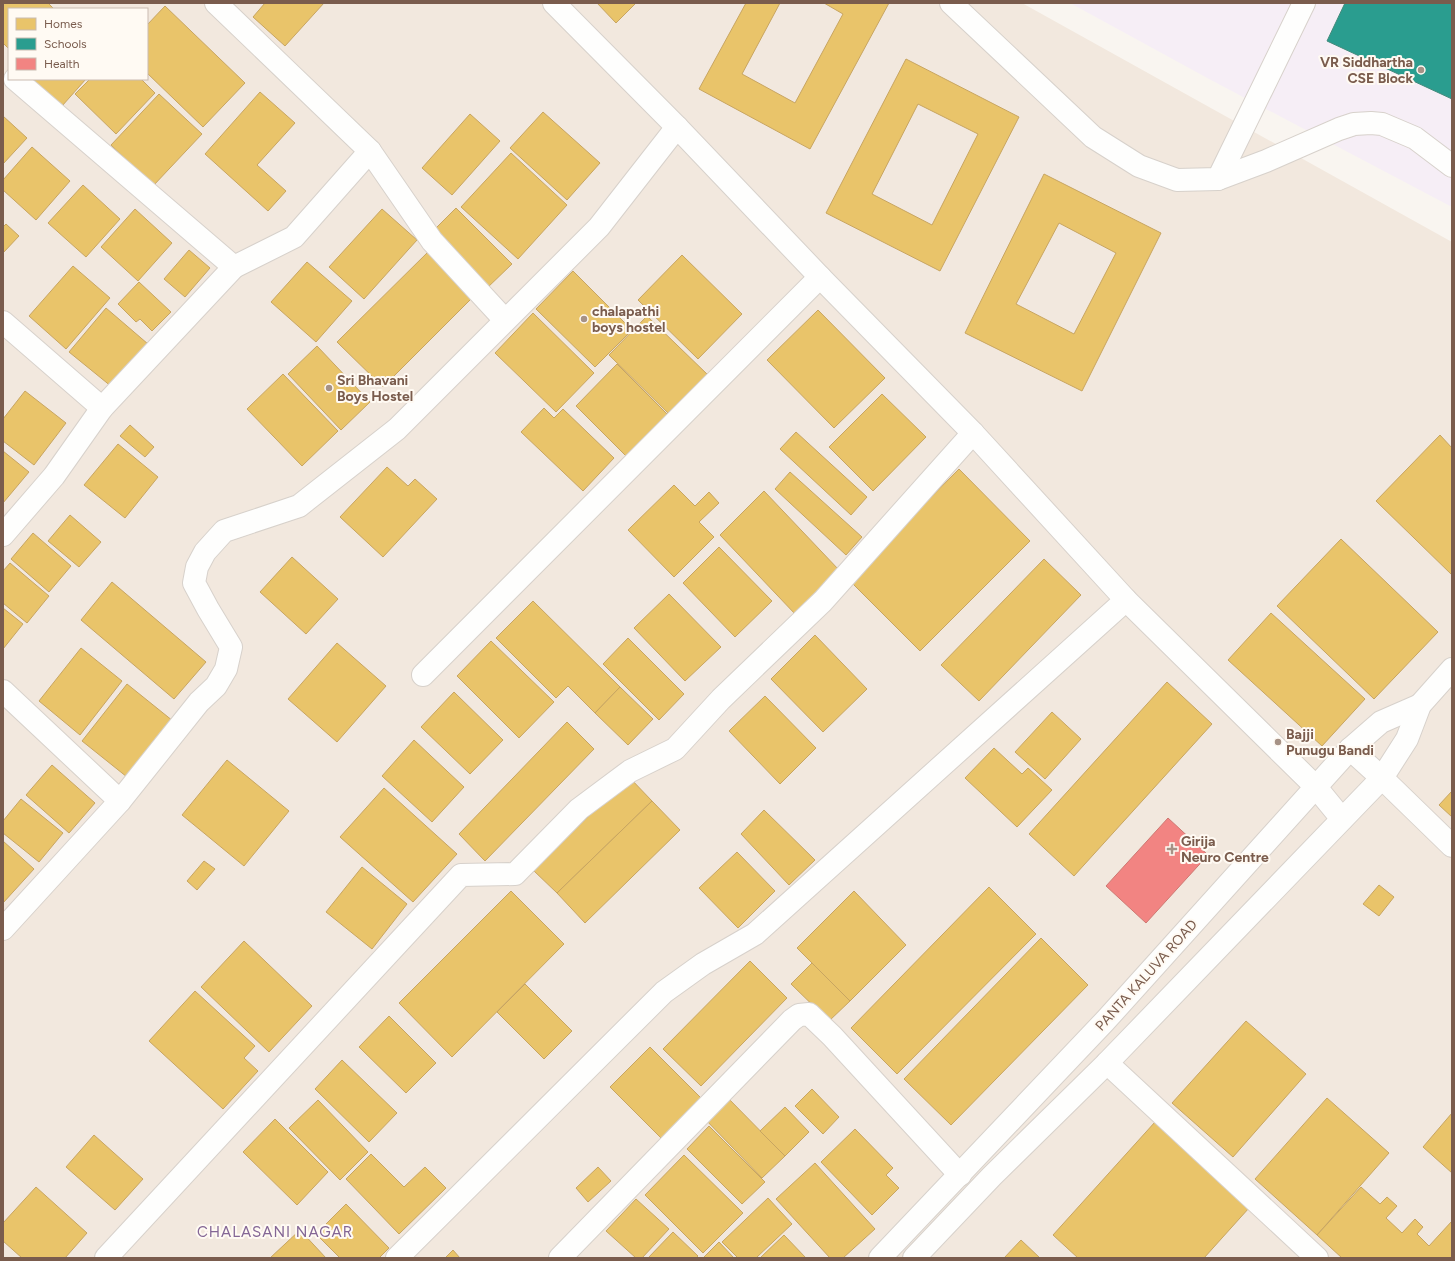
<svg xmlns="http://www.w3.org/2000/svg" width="1455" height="1261" viewBox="0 0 1455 1261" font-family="Figtree,sans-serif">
<rect width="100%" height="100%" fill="#f9f5f0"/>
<path fill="#f2e8de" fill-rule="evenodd" d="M3 3H1022L1452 242V1258H3ZM9 9H147V79H9Z"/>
<polygon fill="#f6eef6" points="1070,3 1452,3 1452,207 1211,80"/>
<g fill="#e9c46a" stroke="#c8a561" fill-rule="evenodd">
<polygon points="3,3 48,3 53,8 52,9 9,9 9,49 3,43"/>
<polygon points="265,3 324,3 285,46 253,17"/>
<polygon points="597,3 636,3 616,23"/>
<polygon points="746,3 780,3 742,74 795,103 843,14 824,3 889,3 810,149 699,89"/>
<polygon points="165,6 245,83 203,127 147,73 147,25"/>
<path d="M906 59 1019 117 940 271 826 213ZM918 104 978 134 932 225 872 194Z"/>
<polygon points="31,79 86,79 62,106"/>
<polygon points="90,79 141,79 155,93 116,134 75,94"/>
<polygon points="260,92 295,123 257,165 286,191 268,211 205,154"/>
<polygon points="159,94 202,134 153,186 111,145"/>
<polygon points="543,112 600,163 567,200 510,148"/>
<polygon points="470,114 500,141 452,195 422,168"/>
<polygon points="3,116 27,138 3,164"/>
<polygon points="32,147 70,181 36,220 3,190 3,180"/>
<polygon points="511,153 567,205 518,259 461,207"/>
<path d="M1044 174 1161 233 1082 391 965 333ZM1059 223 1116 253 1074 334 1016 304Z"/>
<polygon points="83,185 120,219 86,257 48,223"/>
<polygon points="456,208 512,264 486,289 431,233"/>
<polygon points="135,209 172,243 138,281 101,247"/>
<polygon points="382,209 417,240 364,299 329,267"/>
<polygon points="6,224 19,236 3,253 3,227"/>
<polygon points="431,249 476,294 383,387 337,342"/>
<polygon points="189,250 210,268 185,297 164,279"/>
<polygon points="682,255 742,314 698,359 638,300"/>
<polygon points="307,262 352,301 316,342 271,302"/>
<polygon points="73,266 110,298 66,349 29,316"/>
<polygon points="573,271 632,330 595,367 536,309"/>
<polygon points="139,282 171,312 152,331 140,319 136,322 118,304"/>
<polygon points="106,308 148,344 112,387 69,352"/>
<polygon points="818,310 885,378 834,428 767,360"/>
<polygon points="533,313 594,373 556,412 495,353"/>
<polygon points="647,316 708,375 670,415 609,355"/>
<polygon points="317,346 370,402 341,430 288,374"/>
<polygon points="617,364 668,415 627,457 576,406"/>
<polygon points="283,374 338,431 302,466 247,409"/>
<polygon points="25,391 66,423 34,465 3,441 3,419"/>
<polygon points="882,394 926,437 873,491 829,447"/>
<polygon points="544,408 554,418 563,409 614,458 583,491 521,432"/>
<polygon points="130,425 154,447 145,457 120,436"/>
<polygon points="796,432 867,497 851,515 780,449"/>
<polygon points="1440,435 1452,448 1452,575 1376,501"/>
<polygon points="118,444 158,477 125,518 84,485"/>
<polygon points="3,451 29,472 3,503"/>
<polygon points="387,467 408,486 415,479 437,499 383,557 340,517"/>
<polygon points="959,469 1030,541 920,651 849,580"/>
<polygon points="790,472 862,537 846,555 775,489"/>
<polygon points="674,485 695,506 709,492 719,503 699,522 714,537 674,577 628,530"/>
<polygon points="764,491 839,570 796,615 720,535"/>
<polygon points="70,515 101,542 79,567 48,541"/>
<polygon points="33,533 71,566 49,592 11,559"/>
<polygon points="1341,539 1438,632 1374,699 1277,606"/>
<polygon points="719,547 772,601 735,637 683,583"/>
<polygon points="292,557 338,599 306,634 260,592"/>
<polygon points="1044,559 1081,595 979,701 941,665"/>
<polygon points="10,563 49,596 27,623 3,603 3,571"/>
<polygon points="112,582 206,662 174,699 81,620"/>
<polygon points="669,594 721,647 685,681 634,628"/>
<polygon points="533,601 620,687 595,713 568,686 556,698 496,638"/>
<polygon points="3,608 23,624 3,649"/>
<polygon points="1271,613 1365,699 1322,746 1228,660"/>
<polygon points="815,635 867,689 823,732 771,679"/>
<polygon points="628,638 684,694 659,720 603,664"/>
<polygon points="491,641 554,702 519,738 457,676"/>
<polygon points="337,643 386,686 337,742 288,699"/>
<polygon points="81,648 122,681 80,735 39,701"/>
<polygon points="1167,682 1212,724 1074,876 1029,834"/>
<polygon points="127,684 173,721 127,777 82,741"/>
<polygon points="620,687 653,719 628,745 595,713"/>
<polygon points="454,692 503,740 470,774 421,727"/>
<polygon points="765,696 816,748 780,784 729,731"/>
<polygon points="1052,712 1081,739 1045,779 1015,752"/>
<polygon points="567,722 594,749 485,861 459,834"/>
<polygon points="414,740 464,787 432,822 382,776"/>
<polygon points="994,748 1022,774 1028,768 1052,790 1017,827 965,778"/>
<polygon points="227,760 289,811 244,866 182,815"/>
<polygon points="52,765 95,803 69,833 26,795"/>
<polygon points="629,777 652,801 557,893 533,870"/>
<polygon points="384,788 457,854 413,902 340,837"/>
<polygon points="1452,791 1452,817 1439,805"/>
<polygon points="21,799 63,833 39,862 3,833 3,821"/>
<polygon points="652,801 680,830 585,923 557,893"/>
<polygon points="764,810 815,860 789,885 741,834"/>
<polygon points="3,841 34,869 3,903"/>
<polygon points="737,852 775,891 738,928 699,888"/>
<polygon points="204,861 215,869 197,890 187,881"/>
<polygon points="362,867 407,904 372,949 326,912"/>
<polygon points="1379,885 1394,897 1379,916 1363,904"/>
<polygon points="989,887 1036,934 897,1074 851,1028"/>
<polygon points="511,891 564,944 452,1057 399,1003"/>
<polygon points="854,891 906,945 850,1001 797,948"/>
<polygon points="1041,938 1088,985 951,1125 904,1079"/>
<polygon points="244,941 312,1006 269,1052 201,987"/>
<polygon points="750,961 787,998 701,1086 663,1049"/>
<polygon points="812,963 850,1001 829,1021 791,984"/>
<polygon points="525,984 572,1031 544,1059 497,1012"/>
<polygon points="195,991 255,1046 244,1058 258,1071 223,1109 149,1041"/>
<polygon points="389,1016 436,1063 406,1093 359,1047"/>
<polygon points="1246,1021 1306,1074 1233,1157 1172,1103"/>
<polygon points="650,1047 704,1101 664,1141 610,1087"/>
<polygon points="342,1060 397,1113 369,1142 315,1089"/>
<polygon points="812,1089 839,1117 823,1134 795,1106"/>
<polygon points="725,1095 785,1156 762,1178 703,1117"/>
<polygon points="1327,1098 1389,1153 1317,1235 1255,1179"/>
<polygon points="318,1100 368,1152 340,1180 289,1128"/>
<polygon points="785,1107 809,1132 785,1156 760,1131"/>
<polygon points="1452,1113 1452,1173 1423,1147"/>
<polygon points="275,1119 328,1172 297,1205 243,1152"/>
<polygon points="1155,1122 1249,1208 1204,1258 1078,1258 1053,1235"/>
<polygon points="709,1126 765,1182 742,1204 687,1149"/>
<polygon points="855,1129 893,1168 886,1175 899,1188 872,1215 821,1162"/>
<polygon points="94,1135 143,1179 115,1210 66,1167"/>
<polygon points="371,1154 404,1187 425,1167 446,1188 399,1234 346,1179"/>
<polygon points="684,1155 743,1213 703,1253 645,1195"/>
<polygon points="815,1163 875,1229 843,1258 830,1258 776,1199"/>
<polygon points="598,1167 611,1181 588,1202 576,1188"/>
<polygon points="36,1187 87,1233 65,1258 22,1258 3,1241 3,1223"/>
<polygon points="1361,1187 1380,1204 1387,1197 1397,1206 1386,1218 1402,1233 1415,1219 1423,1227 1417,1234 1429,1246 1452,1221 1452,1258 1342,1258 1317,1235"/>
<polygon points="768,1198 792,1224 756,1258 738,1258 722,1242"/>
<polygon points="636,1199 669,1229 642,1258 636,1258 606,1231"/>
<polygon points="346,1204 389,1248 379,1258 340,1258 316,1234"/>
<polygon points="300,1230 326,1258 270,1258"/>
<polygon points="673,1232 698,1256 696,1258 648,1258"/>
<polygon points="784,1235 806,1258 760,1258"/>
<polygon points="1021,1240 1040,1258 1004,1258"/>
<polygon points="719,1242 734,1258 703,1258"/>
<polygon points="453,1250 460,1258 445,1258"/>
</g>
<polygon fill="#2a9d8f" stroke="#428a7b" points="1345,3 1452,3 1452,99 1327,41"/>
<polygon fill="#f28482" stroke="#ce7872" points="1168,818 1208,855 1146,923 1106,886"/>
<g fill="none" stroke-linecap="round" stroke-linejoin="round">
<g stroke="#d7d1cb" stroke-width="24">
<g id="minor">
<polyline points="216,3 370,151 432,241 505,320"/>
<polyline points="554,3 677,127 820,277 973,433 1126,600 1315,786 1342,819"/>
<polyline points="951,3 1093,137 1139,166 1177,180 1218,179 1266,161 1339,129 1354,124 1371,123 1382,124 1415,138 1452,166"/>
<polyline points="15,79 234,267 294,237 370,151"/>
<polyline points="1218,179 1304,3"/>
<polyline points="3,322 102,408"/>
<polyline points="3,535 54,476 102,408 234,267"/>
<polyline points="423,675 820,277"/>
<polyline points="3,691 120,801"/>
<polyline points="1350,749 1382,778 1452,846"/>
<polyline points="3,929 120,801 199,702 216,686 226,669 231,647 208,609 194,583 197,567 205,552 224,531 299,506 397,429 599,227 677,127"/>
<polyline points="1107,1063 1317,1258"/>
<polyline points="106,1258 461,875 515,874 579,809 630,771 675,749 721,699 823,601 973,433"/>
<polyline points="397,1258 664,992 703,964 755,934 1126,600"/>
<polyline points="560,1258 792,1020 799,1015 809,1014 832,1036 960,1175"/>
<polyline points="880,1258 1105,1021 1350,749 1381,722 1420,705"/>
<polyline points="914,1258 992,1176 1107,1063 1382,778 1407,739 1420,705 1452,669"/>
</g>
</g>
<use href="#minor" stroke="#fefefd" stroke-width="22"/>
</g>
<g fill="#a69286" stroke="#fffaf3" stroke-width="1.5">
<circle cx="1421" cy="70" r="4"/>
<circle cx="584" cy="319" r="4"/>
<circle cx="329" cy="388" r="4"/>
<circle cx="1278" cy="742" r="4"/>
<path d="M1170 843h4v4h4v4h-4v4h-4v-4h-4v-4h4z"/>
</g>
<g text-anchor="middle" stroke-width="4" stroke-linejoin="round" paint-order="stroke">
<g font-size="14" font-weight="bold" fill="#7a5c4d" stroke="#fffaf3" text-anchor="start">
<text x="1413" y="67" text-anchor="end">VR Siddhartha<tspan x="1413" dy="16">CSE Block</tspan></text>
<text x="592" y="316">chalapathi<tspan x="592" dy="16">boys hostel</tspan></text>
<text x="337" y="385">Sri Bhavani<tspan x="337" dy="16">Boys Hostel</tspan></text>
<text x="1286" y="739">Bajji<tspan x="1286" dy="16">Punugu Bandi</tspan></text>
<text x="1181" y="846">Girija<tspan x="1181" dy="16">Neuro Centre</tspan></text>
</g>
<g font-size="14" fill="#7a5c4d" stroke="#fffaf3">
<text transform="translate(1146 975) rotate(-48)" y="5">PANTA KALUVA ROAD</text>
</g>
<g font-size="15" letter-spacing="1" fill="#846695" stroke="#fffaf3">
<text x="275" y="1237">CHALASANI NAGAR</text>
</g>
</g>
<rect width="1455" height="1261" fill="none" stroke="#7a5c4d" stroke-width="8"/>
<rect x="8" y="8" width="140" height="72" fill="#fffaf3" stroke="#cabbb1"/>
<rect x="16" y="18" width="20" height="12" fill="#e9c46a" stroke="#cabbb1"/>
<text x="44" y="28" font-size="12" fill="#7a5c4d">Homes</text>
<rect x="16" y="38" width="20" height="12" fill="#2a9d8f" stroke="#cabbb1"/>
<text x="44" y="48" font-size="12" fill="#7a5c4d">Schools</text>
<rect x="16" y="58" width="20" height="12" fill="#f28482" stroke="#cabbb1"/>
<text x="44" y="68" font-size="12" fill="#7a5c4d">Health</text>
</svg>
